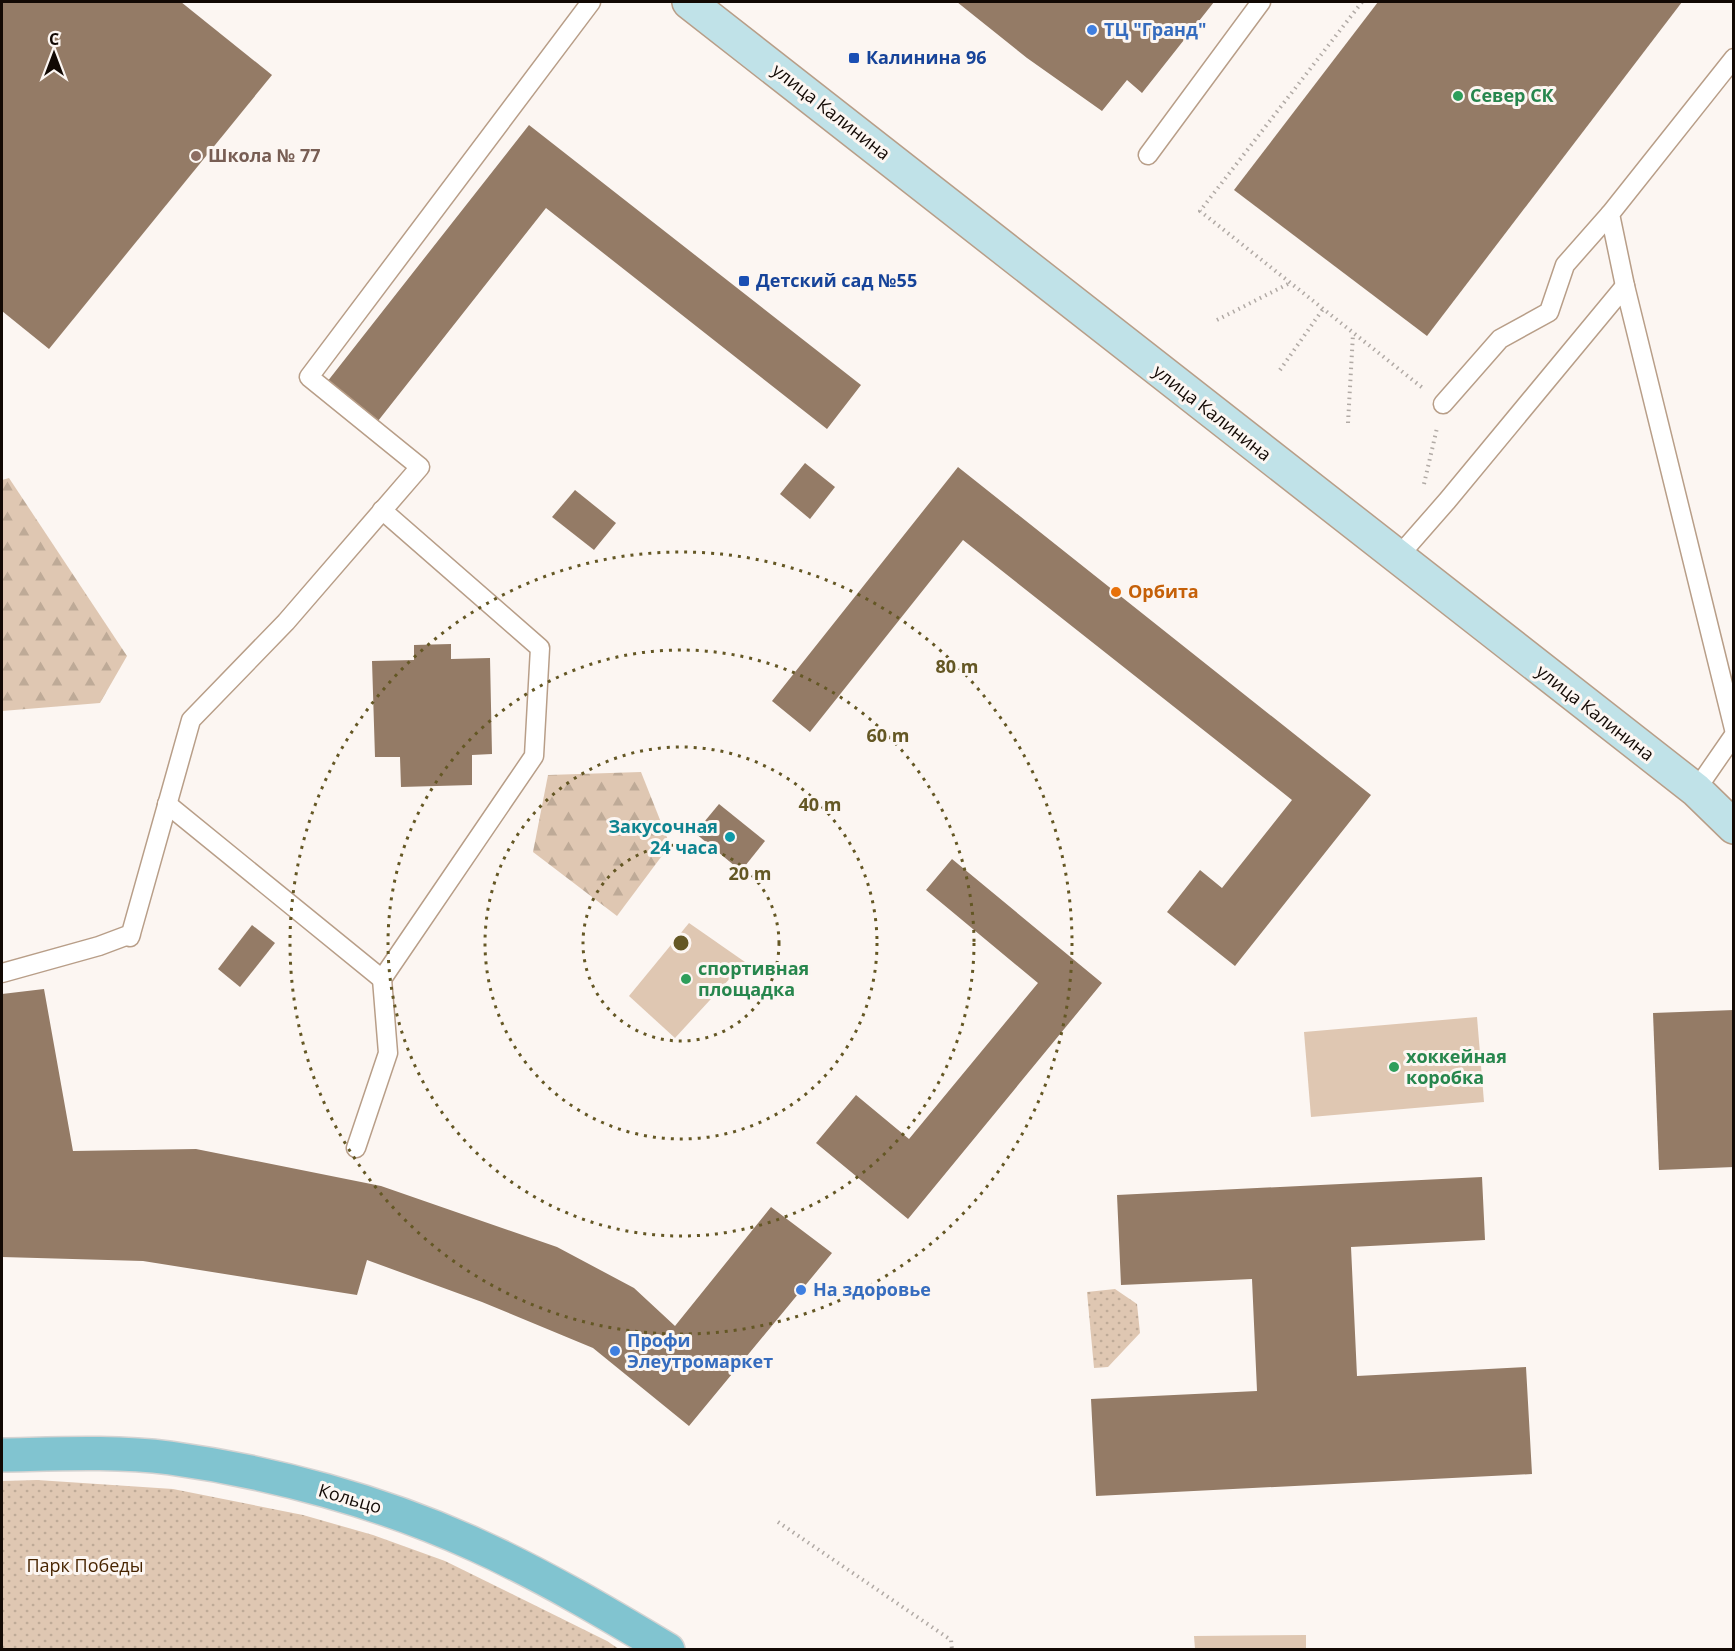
<svg xmlns="http://www.w3.org/2000/svg" width="1735" height="1651" viewBox="0 0 1735 1651" font-family="'Open Sans',sans-serif">
<defs>
<pattern id="green-dots" width="8" height="8" patternUnits="userSpaceOnUse" patternTransform="scale(1.5)"><rect width="8" height="8" fill="#dfc7b2"/><path d="M2 2h.1M6 6h.1" fill="none" stroke="#beaa97" stroke-width="1.8" stroke-linecap="round"/></pattern>
<pattern id="forest-firs" width="22" height="20" patternUnits="userSpaceOnUse" patternTransform="scale(1.5)"><rect width="22" height="20" fill="#dfc7b2"/><path d="M5 1l3.5 6h-7zM16 11l3.5 6h-7z" fill="#beaa97"/></pattern>
</defs>
<rect width="100%" height="100%" fill="#fcf6f2"/>
<g fill="url(#green-dots)">
<polygon points="1115,1289 1137,1304 1140,1333 1108,1367 1094,1368 1087,1292"/>
<polygon points="37,1480 173,1489 303,1515 373,1535 445,1561 607,1641 619,1649 2,1649 2,1481"/>
</g>
<g fill="url(#forest-firs)">
<polygon points="9,478 127,656 100,703 2,711 2,480"/>
<polygon points="641,772 670,845 617,916 533,852 548,775"/>
</g>
<g fill="#dfc7b2">
<polygon points="689,923 745,962 675,1038 629,996"/>
<polygon points="1477,1017 1484,1102 1311,1117 1304,1032"/>
<polygon points="1306,1635 1306,1649 1195,1649 1194,1636"/>
</g>
<g fill="#947b66">
<polygon points="2,2 181,2 272,75 49,349 2,311"/>
<polygon points="957,2 1214,2 1142,93 1127,80 1102,111 1027,58"/>
<polygon points="1378,2 1682,2 1427,336 1234,190"/>
<polygon points="529,125 861,385 827,429 546,208 378,421 327,382"/>
<polygon points="805,463 835,487 810,519 780,494"/>
<polygon points="958,467 1371,795 1235,966 1167,912 1200,870 1222,888 1292,800 963,540 810,732 772,701"/>
<polygon points="575,490 616,523 594,550 552,517"/>
<polygon points="451,644 451,659 490,658 492,754 472,755 472,785 401,787 400,757 375,757 372,661 414,660 414,645"/>
<polygon points="719,804 765,841 741,871 695,833"/>
<polygon points="952,859 1102,983 908,1219 816,1143 856,1095 909,1139 1038,983 926,890"/>
<polygon points="252,925 275,943 240,987 218,969"/>
<polygon points="44,989 73,1151 196,1149 381,1186 557,1247 634,1288 675,1326 771,1207 832,1253 689,1426 593,1348 482,1302 367,1260 357,1295 143,1261 2,1257 2,994"/>
<polygon points="1734,1010 1734,1167 1659,1170 1653,1013"/>
<polygon points="1482,1177 1485,1240 1351,1247 1357,1376 1526,1367 1532,1474 1096,1496 1091,1399 1257,1391 1252,1279 1121,1285 1117,1195"/>
</g>
<g fill="none" stroke-linecap="round" stroke-linejoin="round">
<g stroke="#b89e88" stroke-width="21">
<g id="lane">
<polyline points="1148,155 1261,2"/>
<polyline points="1625,286 1610,214 1734,58"/>
<polyline points="1443,404 1500,339 1549,312 1565,265 1610,214"/>
<polyline points="1397,558 1447,501 1625,286 1734,729"/>
<polyline points="1696,790 1734,735"/>
<polyline points="167,804 382,979 534,756 540,648 382,510"/>
<polyline points="2,973 99,946 131,934 130,937 191,720 286,622 420,467 309,377 591,2"/>
<polyline points="356,1148 388,1053 382,979"/>
</g>
</g>
<g stroke="#b89e88" stroke-width="36">
<polyline id="secondary" points="689,2 1696,790 1734,827"/>
</g>
<g stroke="#d4d3d2" stroke-width="36">
<path id="primary" d="M2 1455C57 1454 114 1451 170 1458 272 1472 382 1502 476 1545 542 1575 605 1612 668 1650"/>
</g>
<g stroke="#b1aaa5" stroke-width="4" stroke-dasharray="1.5 4.5" stroke-linecap="butt">
<polyline points="1362,2 1200,211 1424,389"/>
<polyline points="1217,320 1290,283"/>
<polyline points="1280,370 1323,309"/>
<polyline points="1348,423 1353,334"/>
<polyline points="1424,484 1437,428"/>
<polyline points="778,1522 951,1640 952,1650"/>
</g>
<use href="#lane" stroke="#fff" stroke-width="18"/>
<use href="#secondary" stroke="#c0e2e8" stroke-width="33"/>
<use href="#primary" stroke="#81c4d0" stroke-width="33"/>
</g>
<g fill="none" stroke="#645724" stroke-width="3" stroke-dasharray="3 6">
<circle cx="681" cy="943" r="98"/>
<circle cx="681" cy="943" r="196"/>
<circle cx="681" cy="943" r="293"/>
<circle cx="681" cy="943" r="391"/>
</g>
<g fill="#3f7fe0" stroke="#fcf6f2" stroke-width="2">
<circle cx="1092" cy="30" r="6"/>
<circle cx="801" cy="1290" r="6"/>
<circle cx="615" cy="1351" r="6"/>
</g>
<g fill="#1a4fb4" stroke="#fcf6f2" stroke-width="2">
<rect x="848" y="52" width="12" height="12" rx="3"/>
<rect x="738" y="275" width="12" height="12" rx="3"/>
</g>
<g fill="#2e9e5b" stroke="#fcf6f2" stroke-width="2">
<circle cx="1458" cy="96" r="6"/>
<circle cx="686" cy="979" r="6"/>
<circle cx="1394" cy="1067" r="6"/>
</g>
<circle fill="#8d6e63" stroke="#fcf6f2" stroke-width="2" cx="196" cy="156" r="6"/>
<circle fill="#e8710a" stroke="#fcf6f2" stroke-width="2" cx="1116" cy="592" r="6"/>
<circle fill="#0f9aa8" stroke="#fcf6f2" stroke-width="2" cx="730" cy="837" r="6"/>
<g text-anchor="middle" stroke-width="6" stroke-linejoin="round" paint-order="stroke">
<g font-size="18" font-weight="bold" fill="#366cbe" stroke="#fcf6f2" text-anchor="start">
<text x="1104" y="36">ТЦ "Гранд"</text>
<text x="813" y="1296">На здоровье</text>
<text x="627" y="1347">Профи<tspan x="627" dy="21">Элеутромаркет</tspan></text>
</g>
<g font-size="18" font-weight="bold" fill="#164399" stroke="#fcf6f2" text-anchor="start">
<text x="866" y="64">Калинина 96</text>
<text x="756" y="287">Детский сад №55</text>
</g>
<g font-size="18" font-weight="bold" fill="#27864d" stroke="#fcf6f2" text-anchor="start">
<text x="1470" y="102">Север СК</text>
<text x="698" y="975">спортивная<tspan x="698" dy="21">площадка</tspan></text>
<text x="1406" y="1063">хоккейная<tspan x="1406" dy="21">коробка</tspan></text>
</g>
<g font-size="18" fill="#120904" stroke="#fcf6f2">
<text transform="translate(831 112) rotate(38)" y="6">улица Калинина</text>
<text transform="translate(1212 413) rotate(38)" y="6">улица Калинина</text>
<text transform="translate(1595 713) rotate(38)" y="6">улица Калинина</text>
<text transform="translate(350 1499) rotate(16)" y="6">Кольцо</text>
</g>
<g font-size="18" font-weight="bold" fill="#785e54" stroke="#fcf6f2" text-anchor="start">
<text x="208" y="162">Школа № 77</text>
</g>
<g font-size="18" font-weight="bold" fill="#c56008" stroke="#fcf6f2" text-anchor="start">
<text x="1128" y="598">Орбита</text>
</g>
<g font-size="18" font-weight="bold" fill="#0d838f" stroke="#fcf6f2" text-anchor="end">
<text x="718" y="833">Закусочная<tspan x="718" dy="21">24 часа</tspan></text>
</g>
<g font-size="18" fill="#472400" stroke="#fcf6f2">
<text x="85" y="1572">Парк Победы</text>
</g>
</g>
<circle cx="681" cy="943" r="9" fill="#645724" stroke="#fcf6f2" stroke-width="3"/>
<g font-size="18" text-anchor="middle" font-weight="bold" fill="#645724" stroke="#fcf6f2" stroke-width="6" stroke-linejoin="round" paint-order="stroke">
<text x="957" y="673">80 m</text>
<text x="888" y="742">60 m</text>
<text x="820" y="811">40 m</text>
<text x="750" y="880">20 m</text>
</g>
<rect width="1735" height="1651" fill="none" stroke="#120904" stroke-width="6"/>
<g transform="translate(54 54)" stroke="#fcf6f2" stroke-width="4.5" paint-order="stroke">
<path d="M0-4.5L10 22L0 15L-10 22Z" fill="#120904"/>
<text y="-9" font-size="16" font-weight="bold" text-anchor="middle" fill="#120904">С</text>
</g>
</svg>
